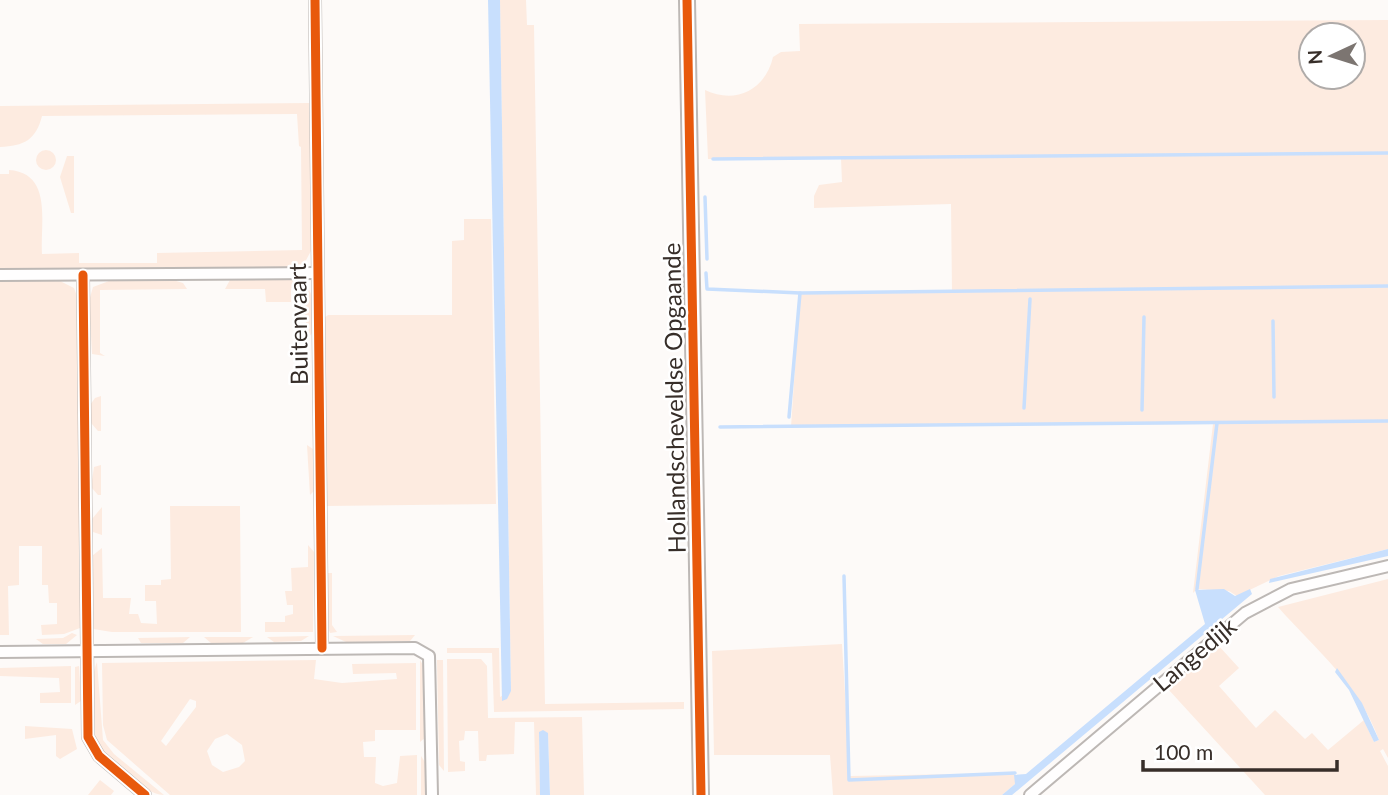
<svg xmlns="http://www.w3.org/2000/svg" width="1388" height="795" viewBox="0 0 1388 795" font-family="Lato,sans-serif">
<rect width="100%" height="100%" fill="#fdfaf8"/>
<g fill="#fdebe0" fill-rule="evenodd">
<polygon points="500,0 526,0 527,25 534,25 545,704 684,702 684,709 494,712 492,653 447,653 447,648 499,648 500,697 511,691"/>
<path d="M1388 20V549L1279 576 1237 596 1229 591 1197 589 1193 593 1213 424 791 427 800 293 952 292 951 204 814 208V196L819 185 842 182 841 159H708L705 90C736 105 766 89 773 57L781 52 800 51 799 24ZM1311 35H1353V77H1311Z"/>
<path d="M310 103 312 249 304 264 292 267 0 269V174H9V170C53 173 40 223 42 254L79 253V263H157V253L302 250 301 147 299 146 297 114 42 116C36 140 24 146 0 147V106Z"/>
<circle cx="46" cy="160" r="10"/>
<polygon points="67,156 74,156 74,213 71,213 60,177"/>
<polygon points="464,219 491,219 496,504 326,506 324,318 328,315 452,315 452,241 464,240"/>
<path d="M295 279C319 286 312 313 313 332L308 338 302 288H291V302H266L265 289H225L230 280Z"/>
<polygon points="173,280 183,283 187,289 100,290 100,353 105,356 92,354 89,301 93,287 109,281"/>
<polygon points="60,281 74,288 78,299 80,628 64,634 42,635 41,625 57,624 57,603 49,603 48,585 42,585 42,546 19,546 19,585 8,586 9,635 0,635 0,281"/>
<polygon points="101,396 101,431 98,431 91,423 90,405 95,398"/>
<polygon points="307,445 313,449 314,491 310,495"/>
<polygon points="101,465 101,495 98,495 91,487 94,467"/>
<polygon points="170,506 240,506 241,632 112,632 93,629 92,556 102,548 103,598 131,598 129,614 138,614 141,623 157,624 156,601 145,601 145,585 161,585 161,580 171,579"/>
<polygon points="102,507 102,535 93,532 92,519"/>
<polygon points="308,545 314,552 313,632 265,632 265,622 285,622 285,616 293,614 293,605 287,605 285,591 292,591 291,568 308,567"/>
<polygon points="326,573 332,573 332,625 337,632 330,633 328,628"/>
<path d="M1388 579V758L1383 749 1380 751 1388 766V795H1265L1168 689 1218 645 1239 668 1219 686 1256 728 1275 710 1305 739 1312 733 1328 750 1364 720 1374 742 1379 740C1359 684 1317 651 1278 607Z"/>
<polygon points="72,633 77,635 66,644 43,644 36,639 63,638"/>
<polygon points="415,635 410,641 346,642 333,636"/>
<polygon points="309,636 301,641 274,642 267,637"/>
<polygon points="190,637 183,643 141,643 138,638"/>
<polygon points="204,637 253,637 243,643 211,643"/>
<polygon points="842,644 850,776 1015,773 1015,784 1002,795 833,795 830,755 714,755 712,651"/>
<polygon points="447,659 481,659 487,666 488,718 582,717 584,795 550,795 548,733 539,733 540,795 536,795 534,722 515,722 514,754 487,755 486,761 479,761 478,731 465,731 464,740 459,741 460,761 465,762 465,771 448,772"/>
<path d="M316 660 314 679 342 683 397 679 396 673 353 674 352 664 416 663V730H375V741L363 742 364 757H376L375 783 383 786 397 783 400 756 417 755V795H170L107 740 103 725 102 663ZM190 699 196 701V707L166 746 161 741ZM227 734 242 745 245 761 239 767 223 772 212 765 207 751 215 739Z"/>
<polygon points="420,660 426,670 426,737 420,742"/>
<polygon points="437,660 443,660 444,771 439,765"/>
<path d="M97 662 103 740 114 754 164 795C151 795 143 785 132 777 121 768 108 760 100 748 90 732 89 679 97 662Z"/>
<polygon points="71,666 71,703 40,703 40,693 60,692 59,678 0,676 0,668"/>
<polygon points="79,666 81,701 75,705 75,667"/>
<polygon points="25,726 72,729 77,749 60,759 56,756 56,735 25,739"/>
<polygon points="421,756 427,765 427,795 421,795"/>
<polygon points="100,780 114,791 111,795 88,795"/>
</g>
<g fill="#c8dffd">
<polygon points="488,0 500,0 511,691 507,699 502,701"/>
<polygon points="1388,549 1388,556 1269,583 1270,579"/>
<polygon points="1224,589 1235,596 1250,589 1252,594 1012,795 1002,795 1015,784 1014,775 1026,774 1205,624 1195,590"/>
<polygon points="1337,668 1362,703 1379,740 1374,742 1349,690 1335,672"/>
<polygon points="543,730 548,733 550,795 540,795 539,732"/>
</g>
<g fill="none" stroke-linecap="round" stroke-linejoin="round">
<g stroke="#c8dffd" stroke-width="3.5">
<polyline points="713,159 1388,153"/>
<polyline points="705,197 707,259"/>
<polyline points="706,273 707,289 800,293"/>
<polyline points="1273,321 1274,397"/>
<polyline points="1024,408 1030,299"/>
<polyline points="1142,410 1144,317"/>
<polyline points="789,417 800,293 1388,286"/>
<polyline points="720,427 1388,421"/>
<polyline points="844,576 849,780 1015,773"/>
<polyline points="1197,589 1217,423"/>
</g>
<g stroke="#bdb8b5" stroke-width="14">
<g id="street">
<polyline points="315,0 322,648"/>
<polyline points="0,275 317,273"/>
<polyline points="83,275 88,737 99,756 145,795"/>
<polyline points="0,652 415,648 429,656 432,795"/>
<polyline points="1030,795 1245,613 1291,589 1388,566"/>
</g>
</g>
<g stroke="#bdb8b5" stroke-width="18">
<polyline id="secondary" points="687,0 701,795"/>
</g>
<use href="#street" stroke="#fffefe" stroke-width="10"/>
<use href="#secondary" stroke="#fffefe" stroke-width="14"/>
<g stroke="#fff" stroke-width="13">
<g id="cycleway">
<polyline points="315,0 322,648"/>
<polyline points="687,0 701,795"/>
<polyline points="83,275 88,737 99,756 145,795"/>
</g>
</g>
<use href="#cycleway" stroke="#e8590c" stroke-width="9"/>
</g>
<g text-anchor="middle" stroke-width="5" stroke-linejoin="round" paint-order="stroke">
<g font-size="24" fill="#372e29" stroke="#fff">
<text transform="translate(299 324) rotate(-91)" y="8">Buitenvaart</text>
<text transform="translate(675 398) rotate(-91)" y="8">Hollandscheveldse Opgaande</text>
<text transform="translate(1195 655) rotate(-40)" y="8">Langedijk</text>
</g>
</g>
<g transform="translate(1332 56) rotate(266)"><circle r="33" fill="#ffffff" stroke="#afaba9" stroke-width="2"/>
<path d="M0-5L12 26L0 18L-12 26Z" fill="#7c7571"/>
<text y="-10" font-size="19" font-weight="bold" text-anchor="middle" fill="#372e29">N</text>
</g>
<path d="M1143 760v10h194v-10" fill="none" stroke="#372e29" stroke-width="3.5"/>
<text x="1154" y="760" font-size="21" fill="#372e29" stroke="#ffffff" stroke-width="5" paint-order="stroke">100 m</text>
</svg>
